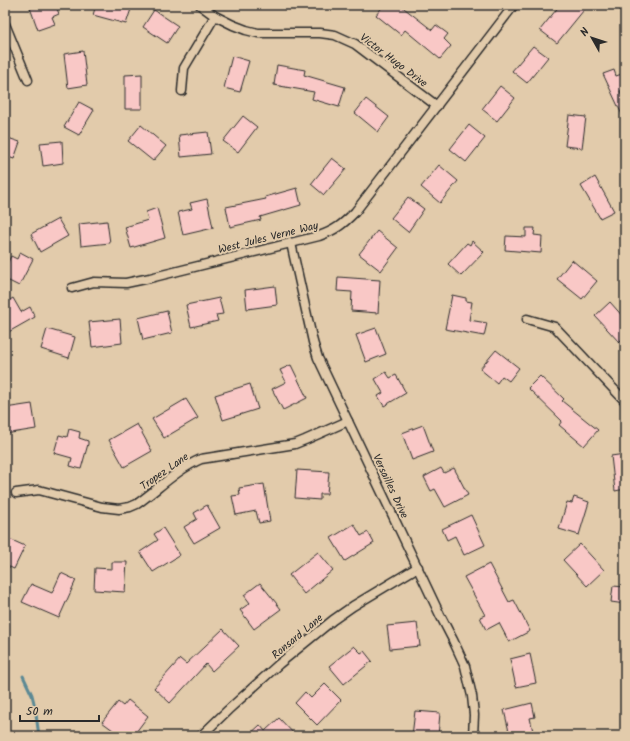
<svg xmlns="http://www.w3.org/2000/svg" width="630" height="741" font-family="Kalam,sans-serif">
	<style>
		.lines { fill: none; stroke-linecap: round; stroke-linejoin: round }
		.stream { stroke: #5b8994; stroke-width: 3 }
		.building { fill: #f9c8c6; stroke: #2b2b2b }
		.minor-casing { stroke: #2b2b2b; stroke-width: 11 }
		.minor { stroke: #e2cbab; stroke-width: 8 }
		.labels { text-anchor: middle; stroke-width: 4; stroke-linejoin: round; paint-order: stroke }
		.street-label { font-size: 11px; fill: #2b2b2b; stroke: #e2cbab }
	</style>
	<rect width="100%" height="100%" fill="#e2cbab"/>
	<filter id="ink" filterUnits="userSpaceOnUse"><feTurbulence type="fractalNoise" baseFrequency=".025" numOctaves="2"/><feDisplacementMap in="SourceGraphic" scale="8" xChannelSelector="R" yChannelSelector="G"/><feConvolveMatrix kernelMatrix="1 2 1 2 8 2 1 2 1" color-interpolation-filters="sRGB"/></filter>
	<g filter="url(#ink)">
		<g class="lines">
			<!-- stream -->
			<polyline class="stream" points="23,676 32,695 35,707 39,736"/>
		</g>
		<!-- building -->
		<g class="building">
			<polygon points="29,5 49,5 50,8 56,6 59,14 52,17 55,24 38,30"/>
			<polygon points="96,5 118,5 131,9 126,24 93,15"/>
			<polygon points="384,5 400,5 432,30 436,25 448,34 444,39 451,46 440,59 405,30 401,35 376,15"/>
			<polygon points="560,5 588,5 557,43 540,30"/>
			<polygon points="154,10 178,26 167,43 143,27"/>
			<polygon points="533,46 548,57 527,83 512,71"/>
			<polygon points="83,51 87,85 68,88 64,54"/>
			<polygon points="232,56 249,61 240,92 224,88"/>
			<polygon points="277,65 305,70 304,75 345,87 339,107 312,99 314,92 274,85"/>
			<polygon points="614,70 616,76 625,73 625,89 620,91 625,103 625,121 603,74"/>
			<polygon points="142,74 142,109 125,109 125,75"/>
			<polygon points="500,86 515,98 497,121 482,109"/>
			<polygon points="366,99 389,117 378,132 355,113"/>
			<polygon points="79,102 94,110 79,135 64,127"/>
			<polygon points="569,115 586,117 582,148 565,146"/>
			<polygon points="243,116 257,127 238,152 223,141"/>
			<polygon points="141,125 166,146 153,161 128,141"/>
			<polygon points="469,125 485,138 466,162 450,149"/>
			<polygon points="208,132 211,154 181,157 179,135"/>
			<polygon points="5,137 20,142 14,159 5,156"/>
			<polygon points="62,141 63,163 43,166 40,143"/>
			<polygon points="332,158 346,169 324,195 311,184"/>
			<polygon points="439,165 458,181 440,203 421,187"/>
			<polygon points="595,177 614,211 600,218 581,186"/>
			<polygon points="297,188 301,205 260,217 261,220 230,227 226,207 266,199 265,197"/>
			<polygon points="408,197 424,209 408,232 391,218"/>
			<polygon points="207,199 213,228 183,235 178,212 192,209 190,203"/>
			<polygon points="157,208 165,238 131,248 125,227 148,220 146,212"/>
			<polygon points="58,219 68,236 40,252 31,234"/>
			<polygon points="107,221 110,243 81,246 79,224"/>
			<polygon points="526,228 535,228 534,235 542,236 541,253 505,250 506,236 526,237"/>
			<polygon points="377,231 398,248 381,271 359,254"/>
			<polygon points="472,241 484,252 461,276 448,264 467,243 470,245"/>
			<polygon points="20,252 33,259 19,286 5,279 5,268 11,256 17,259"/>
			<polygon points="572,260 597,281 582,299 557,279"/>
			<polygon points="338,277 380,280 378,313 351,311 352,292 337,291"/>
			<polygon points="275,286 277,305 247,309 245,290"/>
			<polygon points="452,295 466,298 466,301 472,302 469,320 487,323 484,336 445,329"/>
			<polygon points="13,298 21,312 30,307 35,317 5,334 5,303"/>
			<polygon points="219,298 223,314 216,315 218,321 191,327 186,305"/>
			<polygon points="610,302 625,319 625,336 619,342 595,316"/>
			<polygon points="167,311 172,333 143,340 138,318"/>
			<polygon points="120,319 122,343 92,347 89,322"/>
			<polygon points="376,328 386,354 366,362 356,335"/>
			<polygon points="47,329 75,337 69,358 41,349"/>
			<polygon points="496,350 519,368 509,381 502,376 497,383 480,369"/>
			<polygon points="291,365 307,398 283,410 272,389 286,382 280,370"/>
			<polygon points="386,372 390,378 396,375 406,393 384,406 378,396 383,393 375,379"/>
			<polygon points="540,376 564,399 562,401 598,430 584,446 559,425 562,421 528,388"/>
			<polygon points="250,384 258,409 223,420 215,395"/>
			<polygon points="186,399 198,418 164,438 152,419"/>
			<polygon points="32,404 36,429 5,434 5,408"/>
			<polygon points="137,424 152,451 124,467 109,440"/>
			<polygon points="423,425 433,452 412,460 402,433"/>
			<polygon points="69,429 80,432 79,438 88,441 88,444 81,469 70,466 72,458 54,453 59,435 67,437"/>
			<polygon points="625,454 625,489 615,491 611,456"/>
			<polygon points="441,468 444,473 454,468 468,495 445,507 435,489 431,491 424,477"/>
			<polygon points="297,470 329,472 327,494 320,494 320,500 295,498"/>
			<polygon points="264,484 270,521 259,523 256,511 236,515 232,496 240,495 239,488"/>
			<polygon points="574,497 589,502 579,535 559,529 567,502 572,503"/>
			<polygon points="207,505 220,528 194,543 184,527 197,519 194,513"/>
			<polygon points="471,515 485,545 464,555 455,536 447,540 442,529"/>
			<polygon points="354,524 361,536 368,532 374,543 345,561 331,538"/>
			<polygon points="163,528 180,555 153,572 140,552 158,540 154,534"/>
			<polygon points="5,537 25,546 14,569 5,565"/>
			<polygon points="580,544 604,570 587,586 563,560"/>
			<polygon points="318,552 333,570 304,594 289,575"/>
			<polygon points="112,562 127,562 125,592 94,590 95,568 112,569"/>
			<polygon points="489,564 509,602 514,600 530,631 509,642 499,623 486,630 480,617 485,615 464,577"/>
			<polygon points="61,573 76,580 59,618 22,602 31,584 52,593"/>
			<polygon points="260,583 281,609 254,629 240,610 250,603 244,595"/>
			<polygon points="613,586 625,587 625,604 611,602"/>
			<polygon points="417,623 420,646 390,649 387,626"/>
			<polygon points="223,629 239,646 212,671 206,664 170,703 154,688 180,659 186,664"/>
			<polygon points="354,646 361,653 364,651 372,661 344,684 329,666"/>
			<polygon points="530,654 536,683 516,687 510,659"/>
			<polygon points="325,684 341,700 317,725 295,703 305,692 311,698"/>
			<polygon points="128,700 148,716 133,736 121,736 102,722 118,702 123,706"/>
			<polygon points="532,703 535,717 530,718 534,736 510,736 504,710"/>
			<polygon points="415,711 440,713 438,736 412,736"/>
			<polygon points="279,718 296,736 248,736 260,725 265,731"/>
		</g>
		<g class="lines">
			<!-- minor casing -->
			<g class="minor-casing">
				<g id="minor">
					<polyline points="200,5 215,16 233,25 246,30 258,33 320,33 335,35 355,44 437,106"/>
					<polyline points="5,24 28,80"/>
					<polyline points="182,91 184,68 215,16"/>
					<polyline points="291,243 313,342 318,358 440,615 453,640 465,666 472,696 474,715 473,736"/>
					<path d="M72,288l22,-6 32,1 24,-5 169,-42c17,-6 24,-12 36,-24l159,-207"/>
					<polyline points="527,319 555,327 625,401"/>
					<path d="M16,493l23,-3 63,17 17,2 11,-2 7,-3c21,-15 41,-35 64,-45l94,-15 10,-4 43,-19"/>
					<polyline points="201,736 228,710 279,664 333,620 353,606 418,567"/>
				</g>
			</g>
			<!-- minor -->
			<use href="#minor" class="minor"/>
		</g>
	</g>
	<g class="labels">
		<!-- street labels -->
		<g class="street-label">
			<text transform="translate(394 60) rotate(37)" y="4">Victor Hugo Drive</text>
			<text transform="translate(268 237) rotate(-14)" y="4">West Jules Verne Way</text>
			<text transform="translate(164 471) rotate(-35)" y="4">Tropez Lane</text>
			<text transform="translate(391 486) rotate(65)" y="4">Versailles Drive</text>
			<text transform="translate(297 636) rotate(-40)" y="4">Ronsard Lane</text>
		</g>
	</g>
	<!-- margin -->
	<rect width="630" height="741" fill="none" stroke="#e2cbab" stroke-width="20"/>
	<rect x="10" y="10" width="610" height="721" fill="none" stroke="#2b2b2b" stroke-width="1.5" filter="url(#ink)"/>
	<!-- north arrow -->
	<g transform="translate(592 38) rotate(309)" stroke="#e2cbab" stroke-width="3" paint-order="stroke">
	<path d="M0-3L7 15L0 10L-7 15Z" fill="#2b2b2b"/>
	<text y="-6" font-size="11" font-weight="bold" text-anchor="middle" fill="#2b2b2b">N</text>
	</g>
	<!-- scale -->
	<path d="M20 715v6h79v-6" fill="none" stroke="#2b2b2b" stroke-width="2"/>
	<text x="26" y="715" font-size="12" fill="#2b2b2b" stroke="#e2cbab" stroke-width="3" paint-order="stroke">50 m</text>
</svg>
